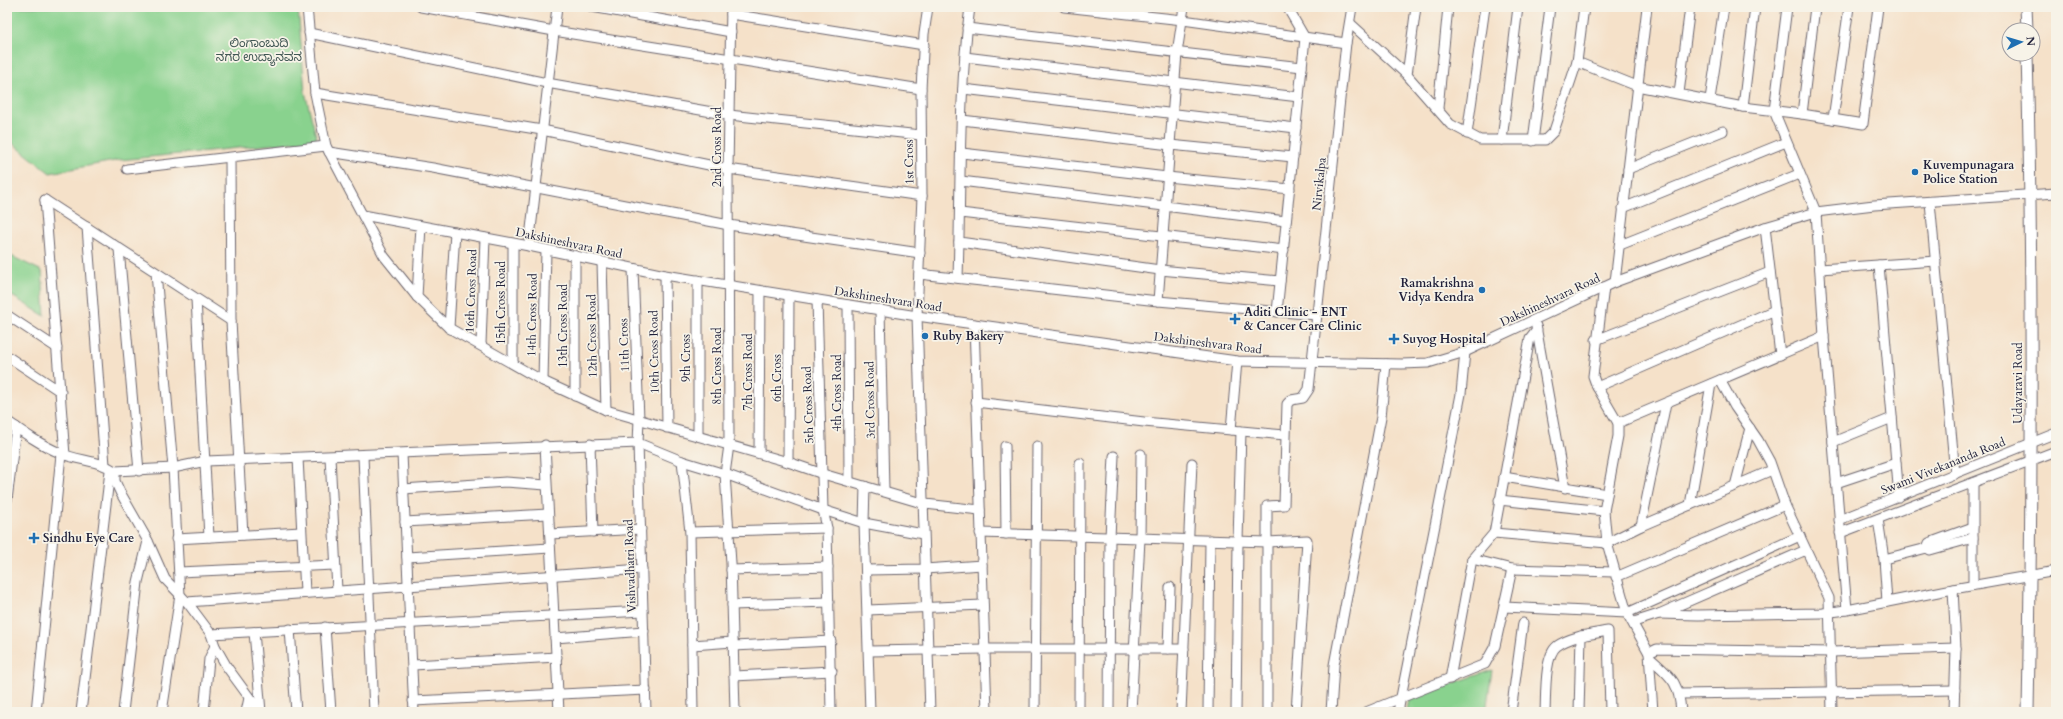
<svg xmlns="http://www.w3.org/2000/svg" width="2063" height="719" font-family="Cardo,'Noto Sans Kannada',serif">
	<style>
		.green { fill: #89d28e; stroke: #567a64 }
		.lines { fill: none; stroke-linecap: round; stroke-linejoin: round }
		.minor-casing { stroke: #6c656d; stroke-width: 11 }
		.tertiary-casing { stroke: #6c656d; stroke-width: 13 }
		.minor { stroke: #fff; stroke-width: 9 }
		.tertiary { stroke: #fff; stroke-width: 11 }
		.poi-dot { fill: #1f6fb2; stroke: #f7f3e8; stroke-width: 1.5 }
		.labels { text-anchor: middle; stroke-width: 3.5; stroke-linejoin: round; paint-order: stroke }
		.park-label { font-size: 12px; fill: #415754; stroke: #f7f3e8 }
		.street-label { font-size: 12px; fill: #22223b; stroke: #f7f3e8 }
		.poi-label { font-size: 12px; font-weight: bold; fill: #22223b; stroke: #f7f3e8; text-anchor: start }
	</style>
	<rect width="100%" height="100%" fill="#f7f3e8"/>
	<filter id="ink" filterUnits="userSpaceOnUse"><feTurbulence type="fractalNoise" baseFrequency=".025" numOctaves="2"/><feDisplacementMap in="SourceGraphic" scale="8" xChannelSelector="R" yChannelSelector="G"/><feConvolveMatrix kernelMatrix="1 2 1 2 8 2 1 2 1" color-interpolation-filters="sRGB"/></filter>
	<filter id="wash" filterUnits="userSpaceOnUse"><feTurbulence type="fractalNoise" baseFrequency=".012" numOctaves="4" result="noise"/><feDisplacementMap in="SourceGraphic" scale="16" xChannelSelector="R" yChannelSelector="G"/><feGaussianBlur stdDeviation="0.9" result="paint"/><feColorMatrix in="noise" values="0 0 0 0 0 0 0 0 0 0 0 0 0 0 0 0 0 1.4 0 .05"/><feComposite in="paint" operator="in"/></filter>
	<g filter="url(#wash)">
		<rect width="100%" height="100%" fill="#f5e1c9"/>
		<!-- green -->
		<g class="green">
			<polygon points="7,7 298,7 305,92 317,140 120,160 50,173 7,139"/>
			<polygon points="7,254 42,271 45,316 7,293"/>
			<polygon points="1492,670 1486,712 1407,712 1409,698"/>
		</g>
	</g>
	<g filter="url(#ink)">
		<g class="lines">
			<!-- minor casing -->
			<g class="minor-casing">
				<g id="minor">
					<polyline points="307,7 315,93 326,146 384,256 417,297 449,328 543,381 606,410 788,462 823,474 925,504 980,510"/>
					<polyline points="421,7 554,31 921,89"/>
					<polyline points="592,7 731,32"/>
					<polyline points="731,7 728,169 729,445 725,474 731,563 735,712"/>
					<polyline points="928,7 924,34 921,89 922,196 917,316 930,712"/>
					<polyline points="1064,7 1183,20 1346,43"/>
					<polyline points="1787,7 1774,111 1816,212 1824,336 1847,610"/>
					<polyline points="731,14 924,45"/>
					<polyline points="1350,23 1407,75 1450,124 1480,140 1545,140 1554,131 1577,62 1584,7"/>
					<polyline points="967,28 1302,67"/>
					<polyline points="309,33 547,83 729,115 921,135"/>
					<polyline points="965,57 1299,97"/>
					<polyline points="1577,62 1637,86 1743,107 1802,114 1863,124 1878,7"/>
					<polyline points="1407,75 1416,7"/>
					<polyline points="963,89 1296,128"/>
					<polyline points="315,93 542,130 728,169 922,196"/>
					<polyline points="1679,93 1690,7"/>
					<polyline points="1710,99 1724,7"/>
					<polyline points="1743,107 1755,7"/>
					<polyline points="1438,108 1448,7"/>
					<polyline points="1802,114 1815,7"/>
					<polyline points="1833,119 1849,7"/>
					<polyline points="962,120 1170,145 1293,157"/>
					<polyline points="1467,134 1485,7"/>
					<polyline points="1502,140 1518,7"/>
					<polyline points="1533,141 1550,7"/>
					<polyline points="329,152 433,168 729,225 920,253"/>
					<polyline points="962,153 1167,177 1290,189"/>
					<polyline points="230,158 231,321 243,535"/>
					<polyline points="127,169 326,146"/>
					<polyline points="1628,169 1723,131"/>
					<polyline points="961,181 1286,221"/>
					<polyline points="45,200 65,455"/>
					<polyline points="45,200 231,321"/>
					<polyline points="1930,202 1955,474"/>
					<polyline points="1623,208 1786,142"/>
					<polyline points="960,213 1284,250"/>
					<polyline points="363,215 529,246 665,275 917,316 1237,361 1402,364 1428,363 1465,352 1615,282 1765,227 1816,212 1874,205 2056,193"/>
					<polyline points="87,227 105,465"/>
					<polyline points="1765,227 1780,355"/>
					<polyline points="959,242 1160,270 1280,281"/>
					<polyline points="513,244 513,363"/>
					<polyline points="1620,245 1799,174"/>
					<polyline points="529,246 557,7"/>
					<polyline points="119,249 139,471"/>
					<polyline points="575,256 575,396"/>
					<polyline points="602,262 606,410"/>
					<polyline points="1879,265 1899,497"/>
					<polyline points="633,269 639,419 638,443 646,712"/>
					<polyline points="1820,269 1936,261"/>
					<polyline points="156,273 173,468 180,595 162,712"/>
					<polyline points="919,274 1158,301 1316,315"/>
					<polyline points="665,275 667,428"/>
					<path d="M958,278c3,-90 0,-182 12,-271"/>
					<polyline points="698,280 698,436"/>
					<polyline points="1615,282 1647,7"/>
					<polyline points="1604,287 1593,376 1597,387 1618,423 1618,436 1604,511 1607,543 1627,613 1649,653 1653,712"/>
					<polyline points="417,297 421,226"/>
					<polyline points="196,299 209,537"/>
					<polyline points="817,300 823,510 827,528 831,712"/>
					<polyline points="1158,301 1177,53 1184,7"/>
					<polyline points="848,305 849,481"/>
					<polyline points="880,309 884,491"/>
					<polyline points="1277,312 1305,38 1287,7"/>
					<polyline points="7,315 57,348"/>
					<polyline points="974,324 987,712"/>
					<polyline points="1536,326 1565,488"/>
					<polyline points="449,328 455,232"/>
					<polyline points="1596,340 1770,272"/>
					<polyline points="481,344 485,238"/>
					<polyline points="7,356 61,392"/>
					<polyline points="1720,380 1735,407 1758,440 1770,462 1785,505 1829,598 1832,712"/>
					<polyline points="543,381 546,250"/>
					<polyline points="1597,387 1775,310"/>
					<polyline points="976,402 1144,422 1285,435"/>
					<path d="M7,421c17,12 34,24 53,32 18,8 39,7 55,18v10l5,11 28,49 17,38 22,23 24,32 4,12 12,21 33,45"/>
					<polyline points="1618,423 1824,336"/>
					<polyline points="1231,430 1237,361"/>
					<polyline points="1833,442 1892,418"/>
					<polyline points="590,444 593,532"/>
					<polyline points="545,445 559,712"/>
					<polyline points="1005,446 1006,534"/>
					<polyline points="759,453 760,291"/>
					<polyline points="402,454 414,712"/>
					<polyline points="363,456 374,712"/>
					<polyline points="330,457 337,590"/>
					<polyline points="298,458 305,592"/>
					<polyline points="682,461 690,532 693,712"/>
					<polyline points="788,462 789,295"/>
					<polyline points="115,471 173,468 206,461 638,443 682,461 725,474 823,510 864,523 923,534"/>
					<polyline points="1504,477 1607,494"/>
					<polyline points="1836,483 1896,463"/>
					<polyline points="1973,483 1973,585"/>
					<polyline points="865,486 864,523 870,712"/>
					<polyline points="1735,486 1750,428"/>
					<polyline points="403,489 506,482 546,485"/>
					<polyline points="7,500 16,427"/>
					<polyline points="1499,500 1604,511"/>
					<polyline points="1690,505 1711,384"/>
					<polyline points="1878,519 1884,559 1887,602"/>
					<polyline points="1839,520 2056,433"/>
					<polyline points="405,522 548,514"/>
					<polyline points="1641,526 1666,403"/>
					<polyline points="690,532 827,528"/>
					<polyline points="980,533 1267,542 1307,540 1296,712"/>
					<polyline points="1494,533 1607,543 1641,526 1772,470"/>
					<polyline points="1840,533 2056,451"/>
					<polyline points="550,534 641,529"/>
					<polyline points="176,539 301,532"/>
					<polyline points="1927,548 1929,543 1973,527"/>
					<polyline points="407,557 550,548"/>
					<polyline points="1472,559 1512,569 1614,572"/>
					<polyline points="1884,559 1927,548 1930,550 1973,538"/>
					<polyline points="731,570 828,567"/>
					<polyline points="866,570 925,569 982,565"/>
					<polyline points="179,572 335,565"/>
					<polyline points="1616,577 1785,505"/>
					<polyline points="1953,589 1956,648 1954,712"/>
					<polyline points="187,602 642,569"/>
					<polyline points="732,605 829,602"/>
					<polyline points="1504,607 1627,613 1800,536"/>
					<polyline points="868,610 983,605"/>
					<polyline points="1659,614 1698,615 1823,613 1847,610 1953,589 2056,571"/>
					<polyline points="1634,622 1659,614 1806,550"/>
					<polyline points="325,627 331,712"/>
					<polyline points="290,629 296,712"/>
					<polyline points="254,632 261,712"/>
					<polyline points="211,634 643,611"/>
					<polyline points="555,638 644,631"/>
					<polyline points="692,645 733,642"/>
					<polyline points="734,646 831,641"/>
					<polyline points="1168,649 1170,587"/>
					<polyline points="869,651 985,649 1184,649"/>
					<polyline points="1649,653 1657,649 1832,652 1956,648"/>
					<path d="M1650,658c21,19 29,23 31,54"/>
					<polyline points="413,665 557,657"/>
					<polyline points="734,676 832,671"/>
					<polyline points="1450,679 1472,559 1494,533 1530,338 1537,329"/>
					<polyline points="1680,694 1955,690"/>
					<polyline points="413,701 646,690"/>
					<polyline points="36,712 61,454"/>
					<polyline points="81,712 110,471"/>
					<polyline points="123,712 138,582 148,541"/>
					<polyline points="204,712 209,659 215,646"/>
					<polyline points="246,712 249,698"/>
					<polyline points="1035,712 1037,446"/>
					<polyline points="1079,712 1080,463"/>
					<polyline points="1109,712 1110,537 1114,456"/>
					<polyline points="1131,712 1140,539 1141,454"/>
					<polyline points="1181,712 1192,463"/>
					<polyline points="1208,712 1210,540"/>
					<polyline points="1236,712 1238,541 1241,431"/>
					<polyline points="1267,712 1267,506 1284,505 1287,404 1291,400 1303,398 1309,389 1346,43 1352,7"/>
					<polyline points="1331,712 1334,665 1381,417 1386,364"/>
					<polyline points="1366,712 1485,664 1495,646 1512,569"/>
					<polyline points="1398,712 1461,394 1465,352"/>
					<polyline points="1511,712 1523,623"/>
					<path d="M1545,712c1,-16 -1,-56 12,-66 14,-10 35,-12 51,-15l2,81"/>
					<polyline points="1579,712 1581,636"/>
				</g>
			</g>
			<!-- tertiary casing -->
			<g class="tertiary-casing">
				<g id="tertiary">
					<polyline points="2026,7 2027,30"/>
					<path d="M2027,54c6,219 5,439 1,658"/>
				</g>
			</g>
			<!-- minor -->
			<use href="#minor" class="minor"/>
			<!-- tertiary -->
			<use href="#tertiary" class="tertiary"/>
		</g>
	</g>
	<!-- markers -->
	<g class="poi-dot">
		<circle cx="1915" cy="172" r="4"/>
		<circle cx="1482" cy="290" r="4"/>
		<path d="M1233 313h4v4h4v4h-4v4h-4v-4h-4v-4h4z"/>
		<circle cx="925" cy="336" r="4"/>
		<path d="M1392 333h4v4h4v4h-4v4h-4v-4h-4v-4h4z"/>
		<path d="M32 532h4v4h4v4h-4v4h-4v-4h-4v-4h4z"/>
	</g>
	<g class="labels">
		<!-- park labels -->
		<g class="park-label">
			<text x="259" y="47">ಲಿಂಗಾಂಬುದಿ<tspan x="259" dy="14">ನಗರ ಉದ್ಯಾನವನ</tspan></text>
		</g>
		<!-- street labels -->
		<g class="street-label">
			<text transform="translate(717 147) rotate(-90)" y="4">2nd Cross Road</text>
			<text transform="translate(909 162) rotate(-91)" y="4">1st Cross</text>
			<text transform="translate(1319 184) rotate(-84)" y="4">Nirvikalpa</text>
			<text transform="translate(569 243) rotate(12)" y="4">Dakshineshvara Road</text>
			<text transform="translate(471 291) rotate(-88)" y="4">16th Cross Road</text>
			<text transform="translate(888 299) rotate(9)" y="4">Dakshineshvara Road</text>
			<text transform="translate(1550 300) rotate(-25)" y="4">Dakshineshvara Road</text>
			<text transform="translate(501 303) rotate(-90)" y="4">15th Cross Road</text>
			<text transform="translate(532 315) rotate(-89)" y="4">14th Cross Road</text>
			<text transform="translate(563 326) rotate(-90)" y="4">13th Cross Road</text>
			<text transform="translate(592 336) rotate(-91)" y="4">12th Cross Road</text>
			<text transform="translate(1208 343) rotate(7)" y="4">Dakshineshvara Road</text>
			<text transform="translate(624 345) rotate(-92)" y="4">11th Cross</text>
			<text transform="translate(654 352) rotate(-91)" y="4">10th Cross Road</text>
			<text transform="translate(686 358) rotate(-90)" y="4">9th Cross</text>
			<text transform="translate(717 366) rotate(-90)" y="4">8th Cross Road</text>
			<text transform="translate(748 372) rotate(-90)" y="4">7th Cross Road</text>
			<text transform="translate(777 378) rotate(-90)" y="4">6th Cross</text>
			<text transform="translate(2018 383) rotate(-90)" y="4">Udayaravi Road</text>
			<text transform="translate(837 393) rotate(-90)" y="4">4th Cross Road</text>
			<text transform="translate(870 400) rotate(-91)" y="4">3rd Cross Road</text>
			<text transform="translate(808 405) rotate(-92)" y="4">5th Cross Road</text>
			<text transform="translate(1943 466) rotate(-22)" y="4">Swami Vivekananda Road</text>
			<text transform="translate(630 566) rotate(-92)" y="4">Vishvadhatri Road</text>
		</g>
		<!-- poi labels -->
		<g class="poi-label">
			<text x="1923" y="169">Kuvempunagara<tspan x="1923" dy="14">Police Station</tspan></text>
			<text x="1474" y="287" text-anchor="end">Ramakrishna<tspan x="1474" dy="14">Vidya Kendra</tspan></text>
			<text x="1244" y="316">Aditi Clinic - ENT<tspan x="1244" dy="14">&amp; Cancer Care Clinic</tspan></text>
			<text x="933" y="340">Ruby Bakery</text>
			<text x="1403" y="343">Suyog Hospital</text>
			<text x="43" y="542">Sindhu Eye Care</text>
		</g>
	</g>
	<!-- margin -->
	<rect width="2063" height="719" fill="none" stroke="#f7f3e8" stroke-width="24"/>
	<!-- north arrow -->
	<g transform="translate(2021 42) rotate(85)"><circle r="19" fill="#f7f3e8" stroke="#a29fa3"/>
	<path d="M0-3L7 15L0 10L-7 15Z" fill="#1f6fb2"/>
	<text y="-6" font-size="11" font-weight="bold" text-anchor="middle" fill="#22223b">N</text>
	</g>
</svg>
